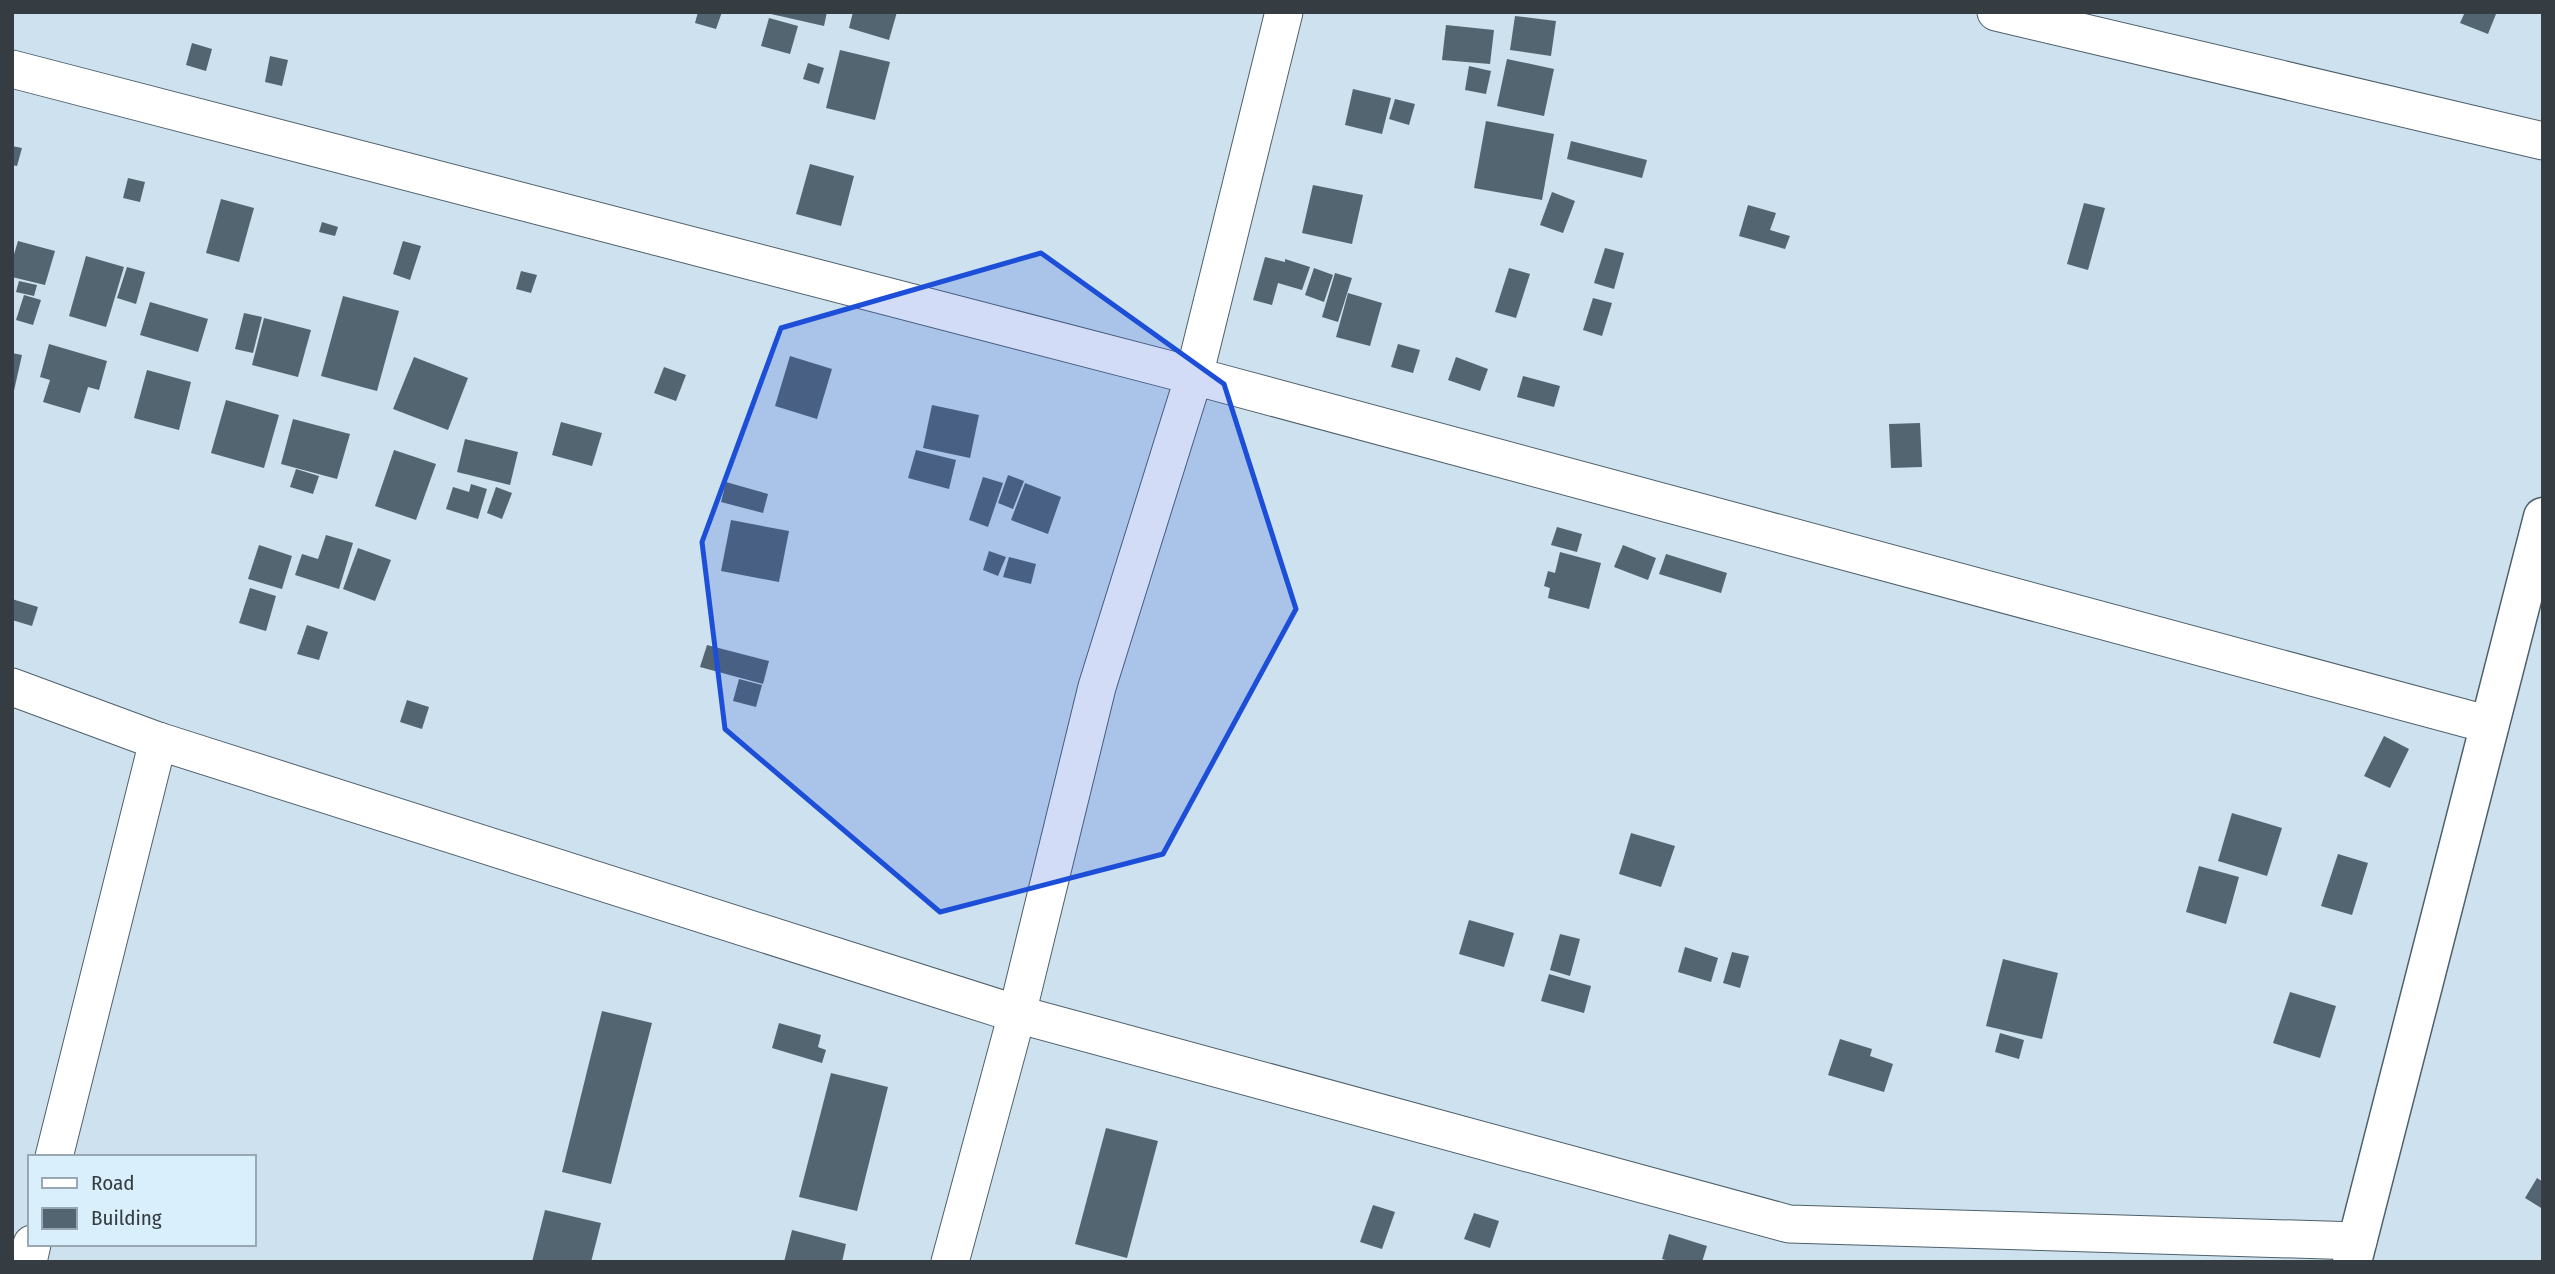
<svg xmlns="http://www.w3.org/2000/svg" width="2555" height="1274" font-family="'Fira Sans Condensed',sans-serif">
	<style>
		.building { fill: #536570 }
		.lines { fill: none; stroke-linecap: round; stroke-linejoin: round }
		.street-casing { stroke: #4e606b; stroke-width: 39 }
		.highway-casing { stroke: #4e606b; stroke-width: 41 }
		.street { stroke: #fff; stroke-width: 37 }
		.highway { stroke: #fff; stroke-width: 38 }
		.marked { fill: #1d4ed8; fill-opacity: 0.2; stroke: #1d4ed8; stroke-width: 5; stroke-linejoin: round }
	</style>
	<rect width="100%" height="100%" fill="#cde2ee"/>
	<!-- building -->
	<g class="building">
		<polygon points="698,12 722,12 716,29 695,23"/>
		<polygon points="771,12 827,12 824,26 771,14"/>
		<polygon points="853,12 897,12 889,40 849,28"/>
		<polygon points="2465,12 2496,14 2488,34 2460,23"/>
		<polygon points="1515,16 1556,21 1551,56 1510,50"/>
		<polygon points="769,18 798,26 790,54 761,46"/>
		<polygon points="1446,25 1494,30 1490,64 1442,60"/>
		<polygon points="192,43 212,49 206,71 186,65"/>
		<polygon points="840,50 890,62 875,120 826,108"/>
		<polygon points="270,56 288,60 282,86 265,82"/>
		<polygon points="1507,59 1554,69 1544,116 1497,106"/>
		<polygon points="808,63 824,68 819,84 803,79"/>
		<polygon points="1469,66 1491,71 1486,94 1465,90"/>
		<polygon points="1353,89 1391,98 1382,134 1345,125"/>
		<polygon points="1395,99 1415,104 1409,125 1389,119"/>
		<polygon points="1486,121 1554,134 1542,200 1474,188"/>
		<polygon points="1571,141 1647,160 1642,178 1567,159"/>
		<polygon points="12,146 22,148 17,166 12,165"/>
		<polygon points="810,164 854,176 841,226 796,214"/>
		<polygon points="128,178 145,182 140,202 123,198"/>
		<polygon points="1313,185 1363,195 1352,244 1302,233"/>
		<polygon points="1552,192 1575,201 1563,233 1540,225"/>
		<polygon points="221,199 254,208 239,262 206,253"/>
		<polygon points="2084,203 2105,208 2088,270 2067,264"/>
		<polygon points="1748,205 1776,213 1770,230 1790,236 1785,249 1739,236"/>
		<polygon points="322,222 338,227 335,236 319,232"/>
		<polygon points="18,241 55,251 45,285 12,277 12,261"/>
		<polygon points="403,241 421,246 410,280 393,274"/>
		<polygon points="1605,248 1624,253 1614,289 1594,283"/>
		<polygon points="86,256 124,267 106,327 69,316"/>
		<polygon points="1265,257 1285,262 1285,259 1310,267 1302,290 1278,283 1272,305 1253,300"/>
		<polygon points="127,267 145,272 136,304 117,298"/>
		<polygon points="1314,268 1333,275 1324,302 1305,295"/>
		<polygon points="1509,268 1530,274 1516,318 1495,312"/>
		<polygon points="521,271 537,275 531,293 516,289"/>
		<polygon points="1335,273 1352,278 1338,322 1322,317"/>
		<polygon points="19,281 37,285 34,296 16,292"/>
		<polygon points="1348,293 1382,303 1370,346 1336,337"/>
		<polygon points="24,295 41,300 33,325 16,320"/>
		<polygon points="343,296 399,311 377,391 321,376"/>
		<polygon points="1593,298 1612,303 1602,336 1583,330"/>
		<polygon points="150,302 208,319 198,352 140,335"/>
		<polygon points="244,313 262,317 253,353 235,349"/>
		<polygon points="264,318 311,330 298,377 252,365"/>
		<polygon points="49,344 107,361 99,390 88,387 80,413 43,402 50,380 40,377"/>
		<polygon points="1398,344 1420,350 1413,373 1391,367"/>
		<polygon points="12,353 22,355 13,395 12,394"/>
		<polygon points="790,356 832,369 817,419 775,406"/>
		<polygon points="414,357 468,378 448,430 393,409"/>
		<polygon points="1456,357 1488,369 1480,391 1448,380"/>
		<polygon points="664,367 686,375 676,401 654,393"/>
		<polygon points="147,370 191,382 179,430 134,418"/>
		<polygon points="1523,376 1560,386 1554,407 1517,397"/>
		<polygon points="226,400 279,415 264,468 211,453"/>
		<polygon points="932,405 979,415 970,458 923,448"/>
		<polygon points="293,419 350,434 337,479 281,464"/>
		<polygon points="561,422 602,433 592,466 552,455"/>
		<polygon points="1920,423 1922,467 1891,468 1889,424"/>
		<polygon points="465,439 518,452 510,485 457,472"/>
		<polygon points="394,450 436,464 416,520 375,506"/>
		<polygon points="916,450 956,460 949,489 908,478"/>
		<polygon points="296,469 319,476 313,494 290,487"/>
		<polygon points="1008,475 1024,481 1013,509 998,503"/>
		<polygon points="983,477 1003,483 988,527 969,520"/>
		<polygon points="726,482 768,494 763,513 721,502"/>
		<polygon points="1025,483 1061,497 1048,534 1011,520"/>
		<polygon points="471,484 487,489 478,519 446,509 453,487 469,492"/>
		<polygon points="496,487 512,493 502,519 487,513"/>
		<polygon points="731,520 789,531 779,582 721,571"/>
		<polygon points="1557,527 1582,534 1577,552 1551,545"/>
		<polygon points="326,535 353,543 339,589 295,575 302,554 318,559"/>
		<polygon points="259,545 292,556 282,589 248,579"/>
		<polygon points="1623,545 1656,558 1648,580 1614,567"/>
		<polygon points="358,548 391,560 375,601 343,589"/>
		<polygon points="989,551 1006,557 998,576 983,570"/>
		<polygon points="1560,552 1601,563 1589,609 1548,598 1550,588 1544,586 1548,571 1555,573"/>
		<polygon points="1666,554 1727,573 1721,593 1659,574"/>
		<polygon points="1009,557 1036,564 1031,584 1003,577"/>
		<polygon points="250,588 276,596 266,631 239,623"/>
		<polygon points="12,599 38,607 32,626 12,620"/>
		<polygon points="307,625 328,632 319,660 297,654"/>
		<polygon points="707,645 769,661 763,684 700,667"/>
		<polygon points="739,679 762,685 756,707 733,701"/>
		<polygon points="407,700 429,707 422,729 400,722"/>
		<polygon points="2384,736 2409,749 2390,788 2364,776"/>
		<polygon points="2232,813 2282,828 2267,876 2218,861"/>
		<polygon points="1631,833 1675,846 1661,887 1619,874"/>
		<polygon points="2338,854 2368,863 2352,915 2321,906"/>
		<polygon points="2199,866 2239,877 2226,924 2186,912"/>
		<polygon points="1469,920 1514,933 1504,967 1459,954"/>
		<polygon points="1560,934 1580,939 1570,976 1550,970"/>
		<polygon points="1685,947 1718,958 1711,982 1678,972"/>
		<polygon points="1732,952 1749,956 1740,988 1723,983"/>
		<polygon points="2003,959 2058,973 2042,1039 1986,1026"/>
		<polygon points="1549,974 1591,986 1584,1013 1541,1001"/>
		<polygon points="2290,992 2336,1006 2320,1058 2273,1043"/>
		<polygon points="602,1011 652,1023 611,1184 562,1172"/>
		<polygon points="779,1023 821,1035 818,1047 826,1050 822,1063 772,1048"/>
		<polygon points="2000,1033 2024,1040 2019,1059 1995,1052"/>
		<polygon points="1840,1039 1872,1049 1870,1056 1893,1064 1884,1092 1828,1075"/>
		<polygon points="831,1073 888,1087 857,1211 799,1197"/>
		<polygon points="1106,1128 1158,1141 1127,1258 1075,1244"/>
		<polygon points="2537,1178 2543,1182 2543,1209 2525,1198"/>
		<polygon points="1373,1205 1395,1212 1382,1249 1360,1242"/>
		<polygon points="545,1210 601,1223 591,1262 532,1262"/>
		<polygon points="1474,1213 1499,1221 1490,1248 1464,1239"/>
		<polygon points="792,1230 846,1244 842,1262 784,1262"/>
		<polygon points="1669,1234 1707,1246 1702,1262 1674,1262 1662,1259"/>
	</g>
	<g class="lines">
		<!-- street casing -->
		<g class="street-casing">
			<g id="street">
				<polyline points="1996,12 2543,141"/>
				<polyline points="12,69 1194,376 2490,725"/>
				<polyline points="12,687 158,741 1017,1014 1789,1224 2358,1241"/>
				<polyline points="54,1157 158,741"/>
				<polyline points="28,1262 32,1244"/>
				<polyline points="950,1262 1017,1014 1097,687 1194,376 1284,12"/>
			</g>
		</g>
		<!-- highway casing -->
		<g class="highway-casing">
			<polyline id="highway" points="2352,1262 2543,517"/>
		</g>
		<!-- street -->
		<use href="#street" class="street"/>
		<!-- highway -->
		<use href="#highway" class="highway"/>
	</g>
	<!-- marked area -->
	<path class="marked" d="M1041,253l183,131 72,225 -133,245 -223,58 -215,-183 -23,-187 79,-214z"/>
	<!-- border -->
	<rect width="2555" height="1274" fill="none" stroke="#353d42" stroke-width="28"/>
	<!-- legend -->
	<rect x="28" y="1155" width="228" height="91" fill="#daeffc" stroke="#98a8b2" stroke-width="2"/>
	<rect x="42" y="1178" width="35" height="10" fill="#ffffff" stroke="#98a8b2" stroke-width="2"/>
	<text x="91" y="1190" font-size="21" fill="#353d42">Road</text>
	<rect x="42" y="1208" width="35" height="21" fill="#536570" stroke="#98a8b2" stroke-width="2"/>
	<text x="91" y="1225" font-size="21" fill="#353d42">Building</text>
</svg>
